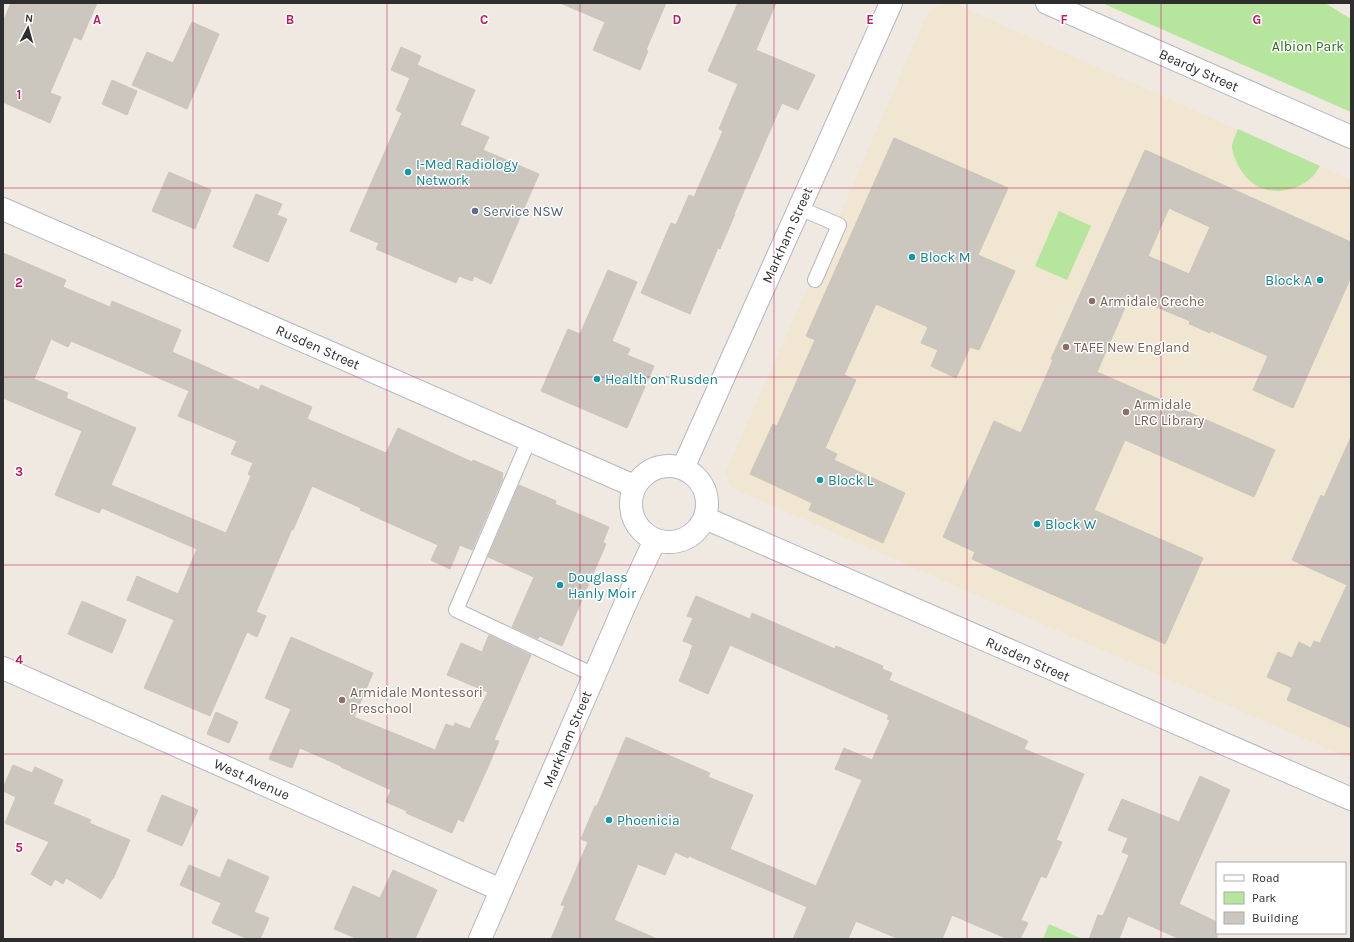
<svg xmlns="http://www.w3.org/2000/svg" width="1354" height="942" font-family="Karla,sans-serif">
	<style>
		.education { fill: #f0e6d1 }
		.green { fill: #b6e59e }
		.building { fill: #cbc7bf; stroke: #cbc5ba; fill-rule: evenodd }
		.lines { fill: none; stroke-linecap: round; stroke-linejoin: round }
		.service-casing { stroke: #b4b7c1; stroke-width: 16 }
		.minor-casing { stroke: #b4b7c1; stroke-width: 24 }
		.tertiary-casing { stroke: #b4b7c1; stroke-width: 24 }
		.service { stroke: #fff; stroke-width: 14 }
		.minor { stroke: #fff; stroke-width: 22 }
		.tertiary { stroke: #fff; stroke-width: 22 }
		.grid { fill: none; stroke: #c2185b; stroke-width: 1; stroke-opacity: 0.55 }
		.culture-dot { fill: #0f9aa8; stroke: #fff; stroke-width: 1.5 }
		.service-dot { fill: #5c6f8a; stroke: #fff; stroke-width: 1.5 }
		.education-dot { fill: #8d6e63; stroke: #fff; stroke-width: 1.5 }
		.labels { text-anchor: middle; stroke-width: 3; stroke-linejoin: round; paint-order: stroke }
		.park-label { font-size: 14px; fill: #2c6e1b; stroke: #fff }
		.street-label { font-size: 14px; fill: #2e2e2e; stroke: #fff }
		.culture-label { font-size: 14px; fill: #0d838f; stroke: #fff; text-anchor: start }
		.service-label { font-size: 14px; fill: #4e5e75; stroke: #fff; text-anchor: start }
		.education-label { font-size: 14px; fill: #785e54; stroke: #fff; text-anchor: start }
		.grid-label { font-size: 13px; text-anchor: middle; font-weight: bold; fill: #c2185b; stroke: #fff; stroke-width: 3; stroke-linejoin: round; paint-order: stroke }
	</style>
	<rect width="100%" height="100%" fill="#efe9e1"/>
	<!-- education -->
	<polygon class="education" points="948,3 953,3 1351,180 1351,759 732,488 725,473 836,224 885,110 929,10"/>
	<!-- green -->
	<g class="green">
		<polygon points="1102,3 1325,3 1351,19 1351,112"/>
		<path d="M1238,129l82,37c-3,4 -5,9 -9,12 -21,18 -52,18 -68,-5 -5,-7 -10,-17 -11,-26 0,-5 4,-13 6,-18z"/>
		<polygon points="1059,211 1091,226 1067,280 1035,266"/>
		<polygon points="1049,924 1082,939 1043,939"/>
	</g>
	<!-- building -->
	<g class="building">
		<polygon points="11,3 97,3 81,40 74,37 50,93 61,97 50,123 3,102 3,22"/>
		<polygon points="560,3 666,3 646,50 648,51 640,70 593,50 605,22"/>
		<polygon points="738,3 776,3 756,50 815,75 798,110 782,103 734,214 735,214 720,249 718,248 690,314 641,293 671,223 676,225 689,195 694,197 723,131 719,129 738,84 708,71"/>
		<polygon points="192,22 219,34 187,109 132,85 147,52 173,63"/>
		<polygon points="401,47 421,56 417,65 475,90 460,125 489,137 483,150 539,174 491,284 474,276 472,281 459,276 456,283 376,249 379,243 350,231 402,113 396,110 410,78 391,70"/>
		<polygon points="112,80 137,91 127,115 102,104"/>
		<polygon points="894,138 1008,188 978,255 1015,271 979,350 970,347 956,378 931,366 938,350 921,343 928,327 876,304 844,375 856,380 825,448 837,454 834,460 905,493 883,543 809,510 812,503 750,474 773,424 777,426 815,340 806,336"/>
		<path d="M1145,150l206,92v35l-58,131 -40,-18 15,-34 -57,-25 -1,2 -18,-8 -3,-1 1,-3 -60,-25 -33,76 178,78 -21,47 -129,-57 -31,70 109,48 -38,86 -193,-85 3,-7 -32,-15 51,-116 27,12 32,-73 -2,-1zM1169,208l41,19 -21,47 -41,-18z"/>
		<polygon points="169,172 211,190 195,229 152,211"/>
		<polygon points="256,194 282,204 277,215 287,219 268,262 233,247"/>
		<path d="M3,253l63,27 -3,7 47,20 2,-6 69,29 -9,22 87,38 2,-5 51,22 -5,12 79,34 12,-25 74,34 1,-2 30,13 -1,4 1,1 -31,72 -12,-5 -10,24 -19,-9 7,-15 -78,-35 1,-2 -49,-22 -19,44 -1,-1 -36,83 10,4 -9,21 -10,-5 -37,84 -66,-28 30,-68 -47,-20 10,-24 41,18 19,-45 -95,-41 -3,5 -44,-18 27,-64 -79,-33zM51,339l17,8 3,-6 118,50 -11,25 59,25 -6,13 22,9 -5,11 3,2 -25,57 -115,-48 25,-57 -70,-30 2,-5 -34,-14z"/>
		<polygon points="608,270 637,282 612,341 630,349 627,355 654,366 627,428 541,391 568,329 580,334"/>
		<polygon points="1351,437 1351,728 1287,700 1292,688 1267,677 1278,652 1292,658 1299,642 1311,648 1314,641 1320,643 1347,585 1292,560 1321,495 1324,497"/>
		<polygon points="519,485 556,501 555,504 609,527 603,542 606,544 562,646 539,636 538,639 512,627 534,577 488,557"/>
		<polygon points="696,596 750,619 752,613 835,649 836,646 883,666 882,669 892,673 889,680 1028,741 1024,749 1084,774 1056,840 1062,842 1046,878 1041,876 1021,920 1028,923 1020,939 1008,939 952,915 942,939 899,939 856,921 848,939 793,939 807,907 689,856 688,858 675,852 665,875 638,864 614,920 657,939 551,939 565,906 561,905 588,842 581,839 595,806 597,806 626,737 710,773 708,777 753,795 730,849 816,886 862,780 835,769 844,748 872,760 890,720 887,719 889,715 730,645 708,694 679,681 691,652 690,652 693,645 683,641 693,618 687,616"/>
		<polygon points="82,601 126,620 112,653 68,634"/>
		<polygon points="489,635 531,655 494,740 499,741 488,767 463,822 458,819 452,833 406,813 407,811 386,802 391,790 341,767 341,766 300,748 292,768 269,759 291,709 265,698 291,637 373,673 354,717 435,750 446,724 454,727 455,723 470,729 488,692 447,675 461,643 482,652"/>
		<polygon points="216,712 238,722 229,743 207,734"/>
		<polygon points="13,765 32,773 35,767 63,780 53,804 91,820 89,823 130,840 113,879 112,879 101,899 66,878 63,884 55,879 51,886 31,874 49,842 5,823 16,797 3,791 3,788"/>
		<polygon points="1200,776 1230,790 1179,904 1217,922 1217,939 1180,939 1128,916 1119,939 1089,939 1098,915 1103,916 1129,855 1122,852 1128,838 1108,830 1122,799 1179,822"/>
		<polygon points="162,795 198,810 182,846 147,831"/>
		<polygon points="228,859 269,877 254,912 269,918 260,939 248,939 212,923 221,903 180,885 189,865 220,878"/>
		<polygon points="393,870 437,890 415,939 358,939 334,929 353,886 380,898"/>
	</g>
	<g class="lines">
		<!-- service casing -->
		<g class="service-casing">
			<g id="service">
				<polyline points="799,208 839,225 815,280"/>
				<polyline points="529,440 456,610 594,675"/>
			</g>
		</g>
		<!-- minor casing -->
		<g class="minor-casing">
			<g id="minor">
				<polyline points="1047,3 1351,137"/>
				<polyline points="3,209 634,486"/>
				<polyline points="705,518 1351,799"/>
				<polyline points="3,668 501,890"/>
			</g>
		</g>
		<!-- tertiary casing -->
		<g class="tertiary-casing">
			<g id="tertiary">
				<circle cx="669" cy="504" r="38"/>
				<polyline points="683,468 891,3"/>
				<polyline points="480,939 627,600 655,540"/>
			</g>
		</g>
		<!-- service -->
		<use href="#service" class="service"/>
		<!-- minor -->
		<use href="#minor" class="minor"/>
		<!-- tertiary -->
		<use href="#tertiary" class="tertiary"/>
	</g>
	<!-- grid -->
	<path class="grid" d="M193,3v936M387,3v936M580,3v936M774,3v936M967,3v936M1161,3v936M3,188h1348M3,377h1348M3,565h1348M3,754h1348"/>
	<!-- markers -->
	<g class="culture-dot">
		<circle cx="408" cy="172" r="4"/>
		<circle cx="912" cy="257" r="4"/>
		<circle cx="1320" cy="280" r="4"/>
		<circle cx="597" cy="379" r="4"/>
		<circle cx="820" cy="480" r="4"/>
		<circle cx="1037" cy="524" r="4"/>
		<circle cx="560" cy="585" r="4"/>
		<circle cx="609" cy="820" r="4"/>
	</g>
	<circle class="service-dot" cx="475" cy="211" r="4"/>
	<g class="education-dot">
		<circle cx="1092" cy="301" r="4"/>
		<circle cx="1066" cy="347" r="4"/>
		<circle cx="1126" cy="412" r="4"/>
		<circle cx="342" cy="700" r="4"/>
	</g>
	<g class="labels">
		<!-- park labels -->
		<g class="park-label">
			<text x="1308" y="51">Albion Park</text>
		</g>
		<!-- street labels -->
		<g class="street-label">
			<text transform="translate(1199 70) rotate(24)" y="5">Beardy Street</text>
			<text transform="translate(787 235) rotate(-66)" y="5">Markham Street</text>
			<text transform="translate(318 347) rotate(24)" y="5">Rusden Street</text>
			<text transform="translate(1028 659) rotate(24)" y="5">Rusden Street</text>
			<text transform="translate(567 739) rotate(-67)" y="5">Markham Street</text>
			<text transform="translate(252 779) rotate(24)" y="5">West Avenue</text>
		</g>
		<!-- culture labels -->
		<g class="culture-label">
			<text x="416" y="169">I-Med Radiology<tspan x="416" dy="16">Network</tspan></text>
			<text x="920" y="262">Block M</text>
			<text x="1312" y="285" text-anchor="end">Block A</text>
			<text x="605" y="384">Health on Rusden</text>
			<text x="828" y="485">Block L</text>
			<text x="1045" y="529">Block W</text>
			<text x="568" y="582">Douglass<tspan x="568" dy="16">Hanly Moir</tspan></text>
			<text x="617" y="825">Phoenicia</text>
		</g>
		<!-- service labels -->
		<g class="service-label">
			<text x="483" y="216">Service NSW</text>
		</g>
		<!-- education labels -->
		<g class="education-label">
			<text x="1100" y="306">Armidale Creche</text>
			<text x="1074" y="352">TAFE New England</text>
			<text x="1134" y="409">Armidale<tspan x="1134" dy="16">LRC Library</tspan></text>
			<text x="350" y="697">Armidale Montessori<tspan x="350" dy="16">Preschool</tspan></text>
		</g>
	</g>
	<g class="grid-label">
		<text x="97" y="24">A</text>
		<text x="290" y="24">B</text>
		<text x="484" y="24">C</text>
		<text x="677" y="24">D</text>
		<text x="870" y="24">E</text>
		<text x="1064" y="24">F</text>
		<text x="1257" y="24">G</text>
		<text x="19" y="99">1</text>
		<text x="19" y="287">2</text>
		<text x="19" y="476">3</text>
		<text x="19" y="664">4</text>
		<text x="19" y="852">5</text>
	</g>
	<!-- border -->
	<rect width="1354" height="942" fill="none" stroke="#2e2e2e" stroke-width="8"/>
	<!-- legend -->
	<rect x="1216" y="862" width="130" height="72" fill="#ffffff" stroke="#ababab"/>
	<rect x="1224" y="875" width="20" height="6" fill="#ffffff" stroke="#ababab"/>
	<text x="1252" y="882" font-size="12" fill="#2e2e2e">Road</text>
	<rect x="1224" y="892" width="20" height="12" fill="#b6e59e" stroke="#ababab"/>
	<text x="1252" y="902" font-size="12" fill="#2e2e2e">Park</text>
	<rect x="1224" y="912" width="20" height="12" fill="#cbc7bf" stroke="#ababab"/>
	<text x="1252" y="922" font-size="12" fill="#2e2e2e">Building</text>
	<!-- north arrow -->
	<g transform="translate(28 28) rotate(6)" stroke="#ffffff" stroke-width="3" paint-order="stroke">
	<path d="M0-3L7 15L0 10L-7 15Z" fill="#2e2e2e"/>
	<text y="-6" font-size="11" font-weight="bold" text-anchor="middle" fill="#2e2e2e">N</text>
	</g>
</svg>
